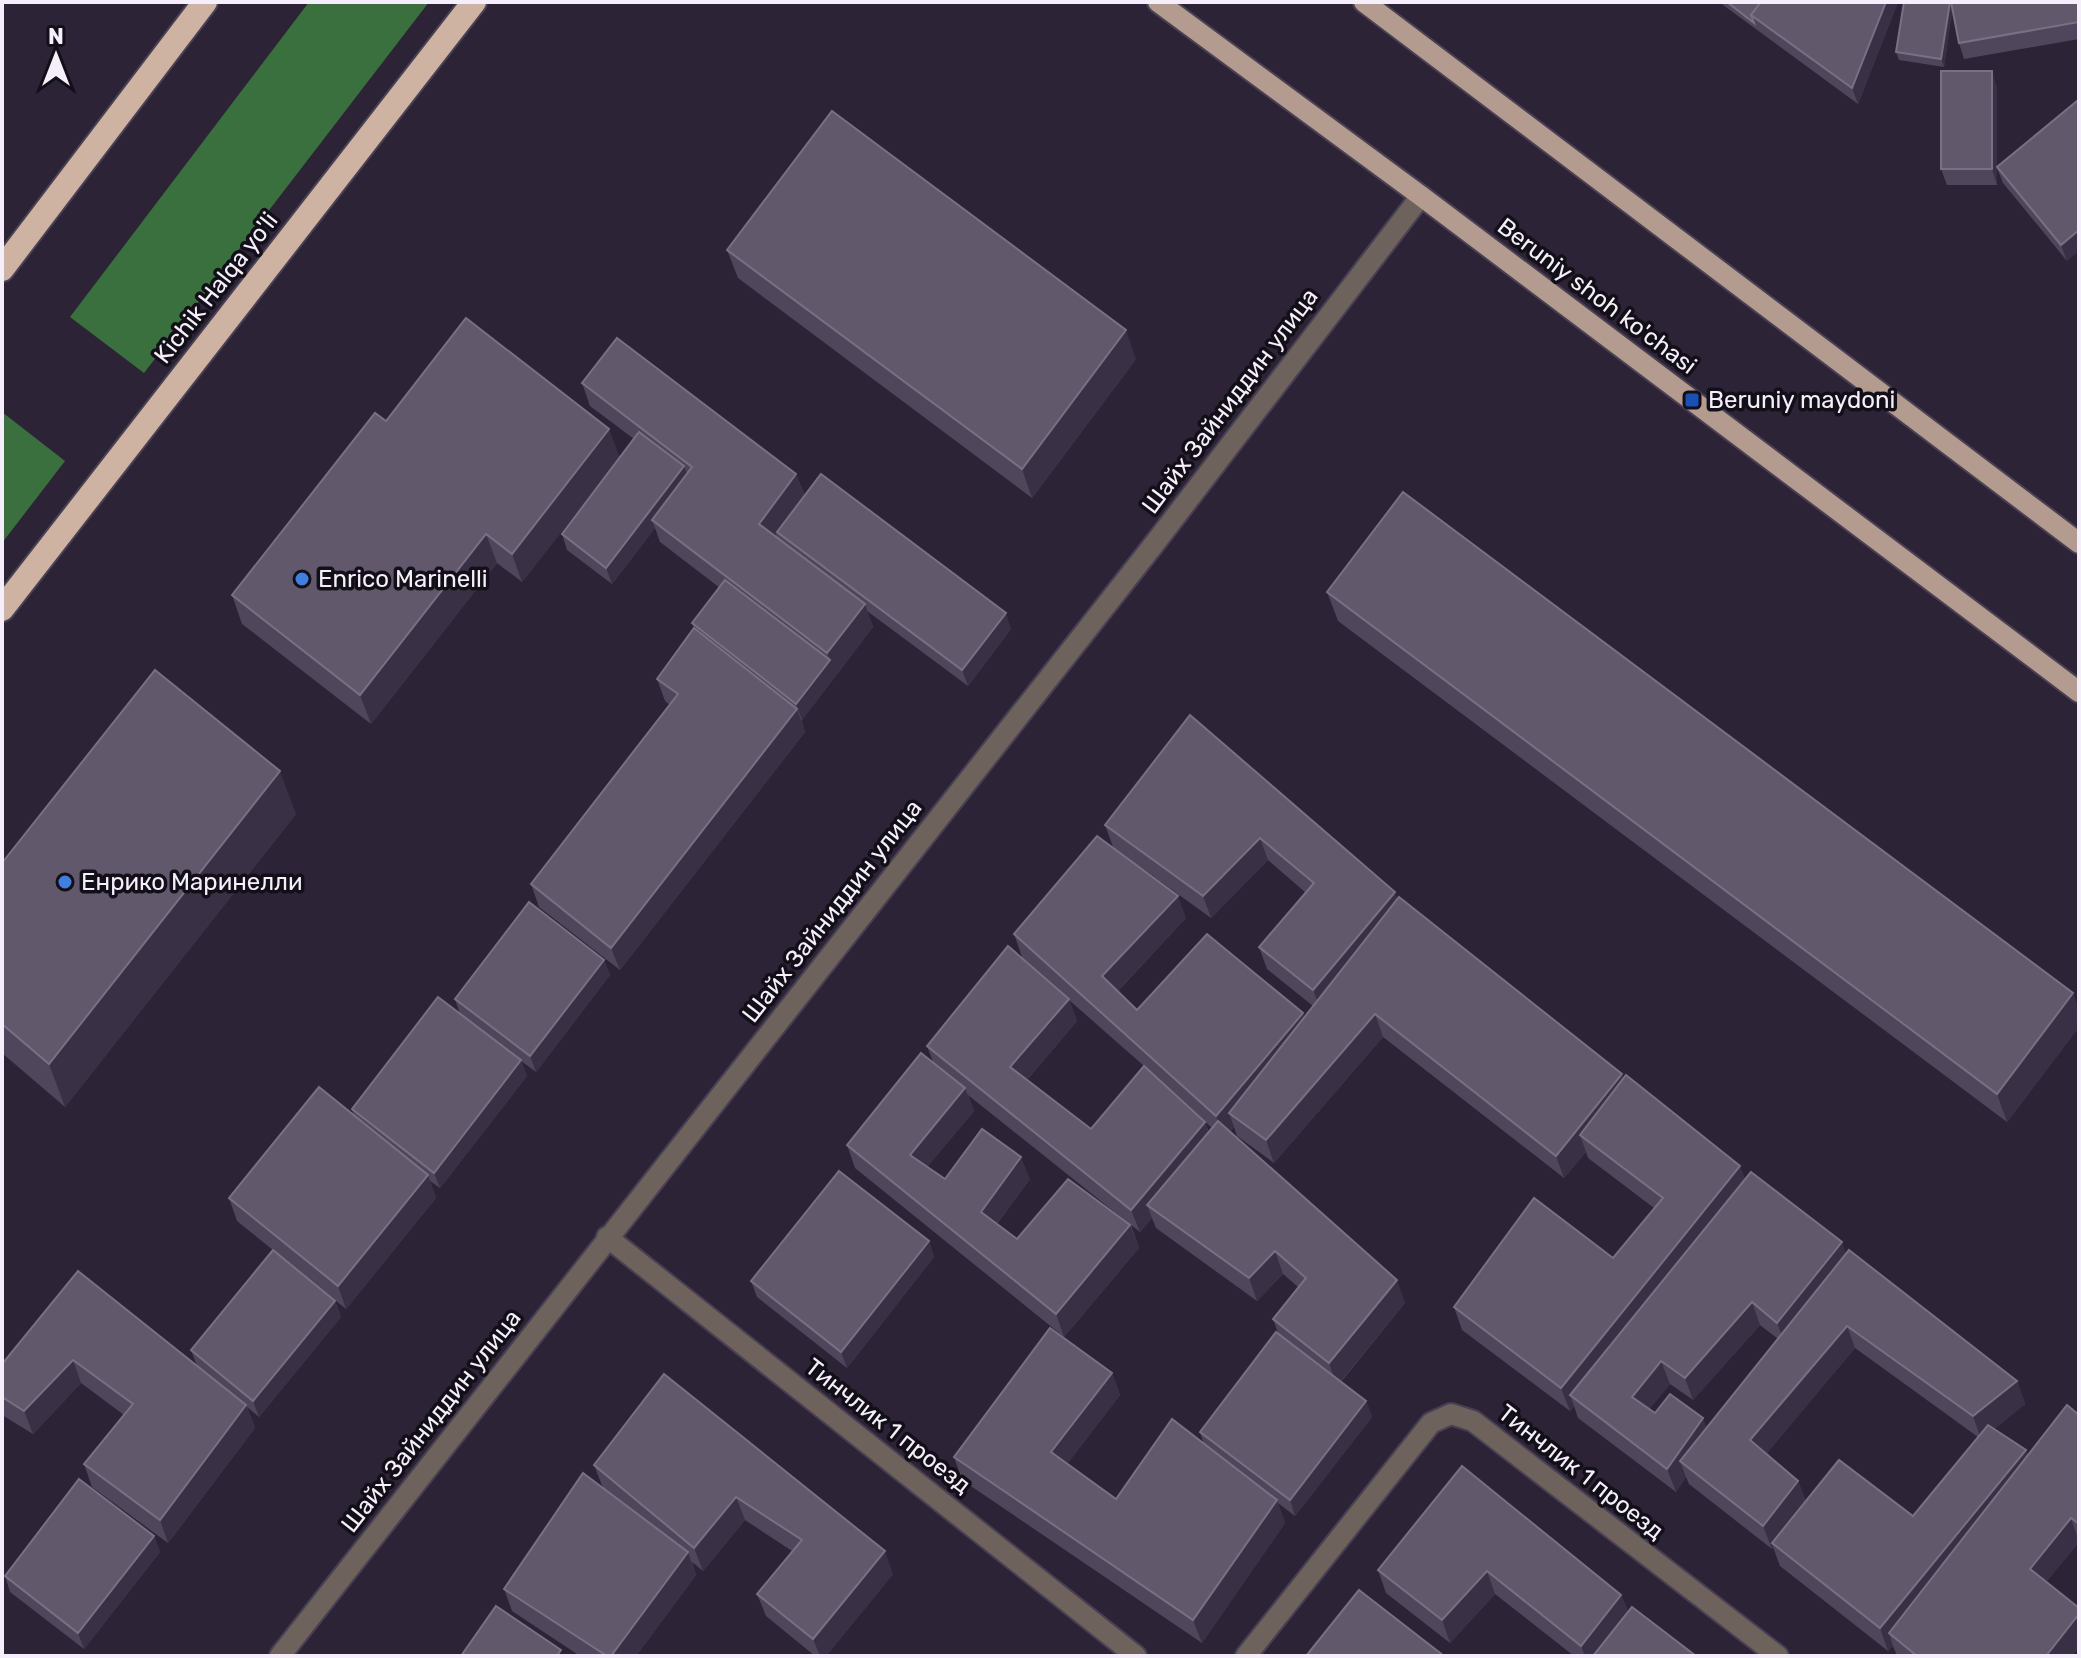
<svg xmlns="http://www.w3.org/2000/svg" width="2081" height="1658" font-family="Rubik,sans-serif">
	<style>
		.forest { fill: #3a703e }
		.lines { fill: none; stroke-linecap: round; stroke-linejoin: round }
		.minor-casing { stroke: #494053; stroke-width: 24 }
		.major-casing { stroke: #494053; stroke-width: 24 }
		.highway-casing { stroke: #494053; stroke-width: 28 }
		.minor { stroke: #6d625c; stroke-width: 20 }
		.major { stroke: #b39c8f; stroke-width: 20 }
		.highway { stroke: #ceb3a3; stroke-width: 24 }
		.wall { fill: #4f465b; fill-rule: evenodd }
		.shaded-wall { fill: #3a3045 }
		.building { fill: #61586c; stroke: #787083; stroke-width: 2 }
		.transit-dot { fill: #1a4fb4; stroke: #130f18; stroke-width: 3 }
		.shop-dot { fill: #3f7fe0; stroke: #130f18; stroke-width: 3 }
		.labels { text-anchor: middle; stroke-width: 7; stroke-linejoin: round; paint-order: stroke }
		.street-label { font-size: 24px; fill: #f5effc; stroke: #130f18 }
		.poi-label { font-size: 24px; fill: #f5effc; stroke: #130f18; text-anchor: start }
	</style>
	<rect width="100%" height="100%" fill="#2d2337"/>
	<!-- forest -->
	<g class="forest">
		<polygon points="309,2 429,2 144,373 70,317"/>
		<polygon points="2,412 65,461 2,543"/>
	</g>
	<g class="lines">
		<!-- minor casing -->
		<g class="minor-casing">
			<g id="minor">
				<polyline points="607,1237 1136,1656"/>
				<polyline points="280,1656 1155,543 1421,196"/>
				<polyline points="1246,1656 1431,1423 1451,1414 1473,1421 1778,1656"/>
			</g>
		</g>
		<!-- major casing -->
		<g class="major-casing">
			<g id="major">
				<polyline points="1158,2 1421,196 2079,692"/>
				<polyline points="1364,2 2079,543"/>
			</g>
		</g>
		<!-- highway casing -->
		<g class="highway-casing">
			<g id="highway">
				<polyline points="2,269 205,2"/>
				<polyline points="2,609 474,2"/>
			</g>
		</g>
		<!-- minor -->
		<use href="#minor" class="minor"/>
		<!-- major -->
		<use href="#major" class="major"/>
		<!-- highway -->
		<use href="#highway" class="highway"/>
	</g>
	<!-- wall -->
	<g class="wall">
		<polygon points="1719,2 1898,2 1858,104"/>
		<polygon points="1904,2 2079,2 2079,39 1964,59 1959,43 1952,10 1944,67 1899,60 1896,52"/>
		<polygon points="1997,87 1997,166 2077,101 2067,261 2003,183 1997,168 1997,185 1947,185 1941,169"/>
		<polygon points="727,250 1136,359 1032,498 738,278"/>
		<polygon points="582,383 796,474 805,496 1011,629 968,686 867,611 873,627 802,720 801,719 805,732 620,970 539,907 531,884 670,705 665,701 657,679 694,628 692,623 720,588 660,542 655,528 612,584 567,550 562,534 607,473 522,582 497,563 371,724 242,624 232,595 386,421 619,457 634,439 590,406"/>
		<polygon points="1327,592 2079,1009 2079,1027 2007,1122 1338,621"/>
		<path d="M1190,715l207,184 227,179 121,101 272,202 8,23 -31,25 32,21 2,5 51,-40v127l-33,40 33,26v39l-7,9h-175l-4,-10 -5,5 -108,-85 -7,-19 -1,2 -83,-65 -3,-7 -10,15 -98,-74 -4,-12 -4,5 -108,-81 -8,-23 159,-49 41,-50 -66,-50 -2,-6 -22,26 -181,-141 -109,126 -37,-27 -3,-9 -4,5 175,171 -64,79 25,19 6,16 -77,99 -17,-13 7,20 -83,120 -240,-163 -8,-23 158,-84 8,22 -53,69 49,35 88,-55 -4,-12 78,-99 -5,-14 25,-32 -15,-13 -26,27 -101,-73 -4,-10 -12,14 -9,-7 8,23 -75,89 -209,-169 -8,-23 86,-83 -6,-16 95,-89 -8,-23 99,-87 -8,-22zM1268,860l38,33 -47,54 8,22 46,37 -8,11 -168,-7 -19,-19 68,-73 -44,-50 69,50zM1069,1000l75,66 -53,63 -64,-49 50,-59zM968,1095l159,127 -110,17 -20,-15 33,-45h-85l-18,-12 47,-56zM1189,1107l23,21 -3,4 -4,-10zM1760,1325l18,14 -72,90 -3,-11 -48,-5 -6,-4 21,-25 23,16zM1855,1348l123,89 -65,79 -107,-14 -8,-21 -32,-27z"/>
		<polygon points="296,814 65,1107 2,1053 2,863"/>
		<polygon points="604,960 610,975 536,1072 521,1061 527,1076 440,1188 430,1181 436,1198 346,1309 237,1221 229,1198 354,1116 352,1109 460,1014 455,999"/>
		<polygon points="929,1241 934,1257 847,1368 757,1297 751,1281"/>
		<polygon points="78,1271 197,1366 191,1350 335,1301 341,1317 259,1417 247,1407 255,1428 168,1543 92,1487 84,1464 124,1415 81,1383 33,1434 2,1415 2,1364"/>
		<polygon points="664,1374 893,1574 826,1656 815,1656 766,1616 757,1594 792,1551 745,1520 703,1571 692,1562 696,1575 636,1656 580,1656 512,1611 504,1589 603,1488 594,1465"/>
		<polygon points="1462,1466 1621,1595 1628,1612 1696,1656 1574,1656 1495,1594 1450,1643 1386,1593 1378,1570"/>
		<polygon points="154,1536 160,1552 84,1649 10,1592 5,1576"/>
	</g>
	<!-- shaded-wall -->
	<g class="shaded-wall">
		<polygon points="1886,2 1898,2 1858,104 1852,88"/>
		<polygon points="1949,2 1954,2 1944,67 1941,59"/>
		<polygon points="1992,71 1997,87 1997,185 1992,169"/>
		<polygon points="2079,230 2079,251 2067,261 2061,245"/>
		<polygon points="1126,330 1136,359 1032,498 1022,469"/>
		<polygon points="609,429 620,458 522,582 512,554"/>
		<polygon points="684,466 690,482 652,520 655,528 612,584 606,568"/>
		<polygon points="796,474 805,497 767,546 759,524"/>
		<polygon points="486,534 497,563 371,724 360,695"/>
		<polygon points="865,604 873,627 802,720 796,704 830,660 827,653"/>
		<polygon points="1006,613 1011,629 968,686 962,670"/>
		<polygon points="797,709 805,732 620,970 611,948"/>
		<polygon points="280,771 296,814 65,1107 49,1064"/>
		<polygon points="1260,838 1268,860 1211,918 1203,896"/>
		<polygon points="1395,892 1403,914 1322,1013 1313,990"/>
		<polygon points="1178,896 1186,918 1110,999 1102,976"/>
		<polygon points="604,960 610,975 536,1072 530,1056"/>
		<polygon points="2073,993 2079,1009 2079,1027 2007,1122 1997,1094"/>
		<polygon points="1069,999 1077,1021 1018,1090 1010,1067"/>
		<polygon points="1303,1013 1312,1036 1229,1113 1234,1127 1224,1139 1216,1116"/>
		<polygon points="1375,1014 1383,1037 1274,1163 1266,1140"/>
		<polygon points="521,1060 527,1076 440,1188 434,1173"/>
		<polygon points="1622,1074 1630,1097 1580,1135 1586,1152 1564,1178 1556,1156"/>
		<polygon points="965,1088 974,1111 918,1178 910,1155"/>
		<polygon points="1205,1122 1213,1145 1147,1205 1152,1218 1140,1232 1131,1210"/>
		<polygon points="1021,1157 1030,1179 989,1234 981,1212"/>
		<polygon points="1740,1166 1749,1188 1570,1395 1574,1406 1570,1411 1561,1388"/>
		<polygon points="428,1175 436,1198 346,1309 338,1286"/>
		<polygon points="1130,1225 1139,1248 1064,1337 1056,1314"/>
		<polygon points="929,1241 934,1257 847,1368 841,1352"/>
		<polygon points="1842,1242 1850,1265 1786,1345 1777,1323"/>
		<polygon points="1275,1251 1283,1274 1257,1301 1249,1278"/>
		<polygon points="1397,1280 1405,1303 1337,1386 1329,1363"/>
		<polygon points="335,1301 341,1317 259,1417 253,1401"/>
		<polygon points="1752,1302 1760,1325 1693,1400 1685,1378"/>
		<polygon points="1847,1326 1855,1348 1759,1463 1750,1440"/>
		<polygon points="73,1360 81,1383 33,1434 24,1411"/>
		<polygon points="1661,1361 1670,1384 1640,1420 1632,1397"/>
		<polygon points="1112,1373 1120,1395 1059,1475 1051,1452"/>
		<polygon points="2017,1381 2025,1404 1981,1439 1973,1416"/>
		<polygon points="1366,1401 1372,1417 1295,1516 1290,1500"/>
		<polygon points="246,1405 255,1428 168,1543 160,1520"/>
		<polygon points="1703,1418 1711,1441 1680,1461 1686,1477 1676,1492 1667,1469"/>
		<polygon points="2026,1450 2034,1473 1889,1633 1893,1646 1888,1651 1880,1628"/>
		<polygon points="1798,1481 1806,1503 1772,1543 1773,1547 1772,1549 1763,1526"/>
		<polygon points="736,1497 745,1520 703,1571 694,1548"/>
		<polygon points="1277,1500 1285,1523 1202,1643 1193,1620"/>
		<polygon points="2071,1518 2079,1542 2038,1592 2030,1569"/>
		<polygon points="154,1536 160,1552 84,1649 78,1633"/>
		<polygon points="885,1551 893,1574 826,1656 820,1656 813,1639"/>
		<polygon points="688,1552 696,1575 636,1656 611,1656"/>
		<polygon points="1487,1571 1495,1594 1450,1643 1442,1620"/>
		<polygon points="1621,1595 1630,1618 1599,1656 1585,1656 1581,1646"/>
		<polygon points="2079,1614 2079,1647 2072,1656 2046,1656"/>
	</g>
	<!-- building -->
	<g class="building">
		<polygon points="1727,2 1761,2 1751,15 1754,23"/>
		<polygon points="1761,2 1886,2 1852,88 1751,15"/>
		<polygon points="1904,2 1950,2 1941,59 1896,52"/>
		<polygon points="1951,2 2079,2 2079,22 1959,43"/>
		<rect x="1941" y="71" width="51" height="98"/>
		<polygon points="2077,101 2079,104 2079,230 2061,245 1997,167"/>
		<polygon points="832,111 1126,330 1022,469 727,250"/>
		<polygon points="466,318 609,429 512,554 486,534 360,695 232,595 375,413 386,421"/>
		<polygon points="617,338 796,474 759,524 865,604 827,653 652,520 692,467 582,383"/>
		<polygon points="639,432 684,466 606,568 562,534"/>
		<polygon points="821,474 1006,613 962,670 777,532"/>
		<polygon points="1403,492 2073,993 1997,1094 1327,592"/>
		<polygon points="725,580 830,660 796,704 692,623"/>
		<polygon points="694,628 797,709 611,948 531,884 678,694 657,679"/>
		<polygon points="155,670 280,771 49,1064 2,1024 2,863"/>
		<polygon points="1190,715 1395,892 1313,990 1259,947 1314,883 1260,838 1203,896 1105,825"/>
		<polygon points="1097,836 1178,896 1102,976 1137,1010 1207,934 1303,1013 1216,1116 1014,934"/>
		<polygon points="1399,897 1622,1074 1556,1156 1375,1014 1266,1140 1229,1113"/>
		<polygon points="529,902 604,960 530,1056 455,999"/>
		<polygon points="1008,946 1069,999 1010,1067 1091,1129 1144,1066 1205,1122 1131,1210 927,1046"/>
		<polygon points="438,997 521,1060 434,1173 352,1109"/>
		<polygon points="921,1053 965,1088 910,1155 945,1179 982,1129 1021,1157 981,1212 1017,1239 1068,1179 1130,1225 1056,1314 847,1145"/>
		<polygon points="1626,1075 1740,1166 1561,1388 1454,1307 1534,1198 1613,1258 1663,1198 1580,1135"/>
		<polygon points="319,1087 428,1175 338,1286 229,1198"/>
		<polygon points="1218,1121 1397,1280 1329,1363 1273,1319 1306,1278 1275,1251 1249,1278 1147,1205"/>
		<polygon points="839,1171 929,1241 841,1352 751,1281"/>
		<polygon points="1751,1172 1842,1242 1777,1323 1752,1302 1685,1378 1661,1361 1632,1397 1655,1413 1670,1394 1703,1418 1667,1469 1570,1395"/>
		<polygon points="273,1250 335,1301 253,1401 191,1350"/>
		<polygon points="1849,1250 2017,1381 1973,1416 1847,1326 1750,1440 1798,1481 1763,1526 1680,1461"/>
		<polygon points="78,1271 246,1405 160,1520 84,1464 133,1404 73,1360 24,1411 2,1397 2,1364"/>
		<polygon points="1050,1328 1112,1373 1051,1452 1116,1499 1172,1419 1277,1500 1193,1620 954,1457"/>
		<polygon points="1276,1332 1366,1401 1290,1500 1200,1432"/>
		<polygon points="664,1374 885,1551 813,1639 757,1594 802,1540 736,1497 694,1548 594,1465"/>
		<polygon points="2067,1405 2079,1415 2079,1524 2071,1518 2030,1569 2079,1608 2079,1614 2046,1656 1917,1656 1889,1633"/>
		<polygon points="1988,1425 2026,1450 1880,1628 1772,1543 1839,1460 1913,1516"/>
		<polygon points="1462,1466 1621,1595 1581,1646 1487,1571 1442,1620 1378,1570"/>
		<polygon points="583,1473 688,1552 611,1656 607,1656 504,1589"/>
		<polygon points="79,1479 154,1536 78,1633 5,1576"/>
		<polygon points="1359,1590 1444,1656 1306,1656"/>
		<polygon points="496,1606 561,1650 557,1656 461,1656"/>
		<polygon points="1632,1607 1696,1656 1593,1656"/>
	</g>
	<!-- markers -->
	<rect class="transit-dot" x="1684" y="392" width="16" height="16" rx="4"/>
	<g class="shop-dot">
		<circle cx="302" cy="579" r="8"/>
		<circle cx="65" cy="882" r="8"/>
	</g>
	<g class="labels">
		<!-- street labels -->
		<g class="street-label">
			<text transform="translate(216 288) rotate(-52)" y="8">Kichik Halqa yo'li</text>
			<text transform="translate(1597 296) rotate(37)" y="8">Beruniy shoh ko'chasi</text>
			<text transform="translate(1230 401) rotate(-53)" y="8">Шайх Зайниддин улица</text>
			<text transform="translate(832 911) rotate(-52)" y="8">Шайх Зайниддин улица</text>
			<text transform="translate(431 1421) rotate(-52)" y="8">Шайх Зайниддин улица</text>
			<text transform="translate(888 1426) rotate(38)" y="8">Тинчлик 1 проезд</text>
			<text transform="translate(1581 1472) rotate(38)" y="8">Тинчлик 1 проезд</text>
		</g>
		<!-- poi labels -->
		<g class="poi-label">
			<text x="1708" y="408">Beruniy maydoni</text>
			<text x="318" y="587">Enrico Marinelli</text>
			<text x="81" y="890">Енрико Маринелли</text>
		</g>
	</g>
	<!-- border -->
	<rect width="2081" height="1658" fill="none" stroke="#f5effc" stroke-width="8"/>
	<!-- north arrow -->
	<g transform="translate(56 56)" stroke="#130f18" stroke-width="6" paint-order="stroke">
	<path d="M0-6L14 30L0 20L-14 30Z" fill="#f5effc"/>
	<text y="-12" font-size="22" font-weight="bold" text-anchor="middle" fill="#f5effc">N</text>
	</g>
</svg>
